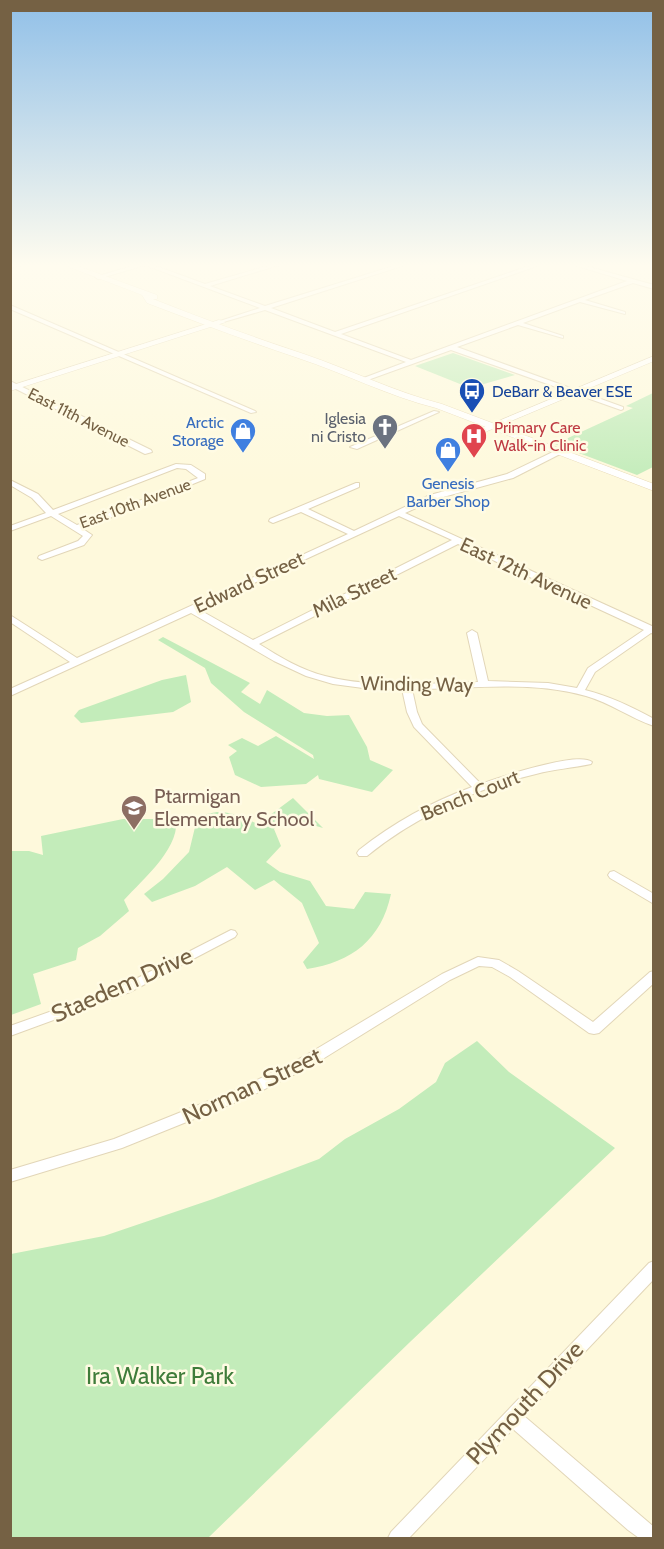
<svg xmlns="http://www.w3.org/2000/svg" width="664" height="1549" font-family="Cabin,sans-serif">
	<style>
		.green { fill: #c3ecba }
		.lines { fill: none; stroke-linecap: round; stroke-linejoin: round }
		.minor-casing { stroke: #e2d6b8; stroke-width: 2 }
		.tertiary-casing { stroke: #e2d6b8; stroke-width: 1 }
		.secondary-casing { stroke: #e8d9b5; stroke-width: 1 }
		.minor { fill: #fff; fill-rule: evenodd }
		.tertiary { fill: #fff; fill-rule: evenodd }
		.secondary { fill: #fff; fill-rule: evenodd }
		.labels { text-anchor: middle; stroke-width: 5; stroke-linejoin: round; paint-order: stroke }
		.far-transit-label { font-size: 16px; fill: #164399; stroke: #fffbe4; text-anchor: start }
		.far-street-label { font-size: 16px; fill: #756144; stroke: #fffbe4 }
		.far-worship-label { font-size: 16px; fill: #5b616d; stroke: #fffbe4; text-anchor: end }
		.far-shop-label { font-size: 16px; fill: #366cbe; stroke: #fffbe4; text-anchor: end }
		.far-health-label { font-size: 16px; fill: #be3a42; stroke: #fffbe4; text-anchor: start }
		.street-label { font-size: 20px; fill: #756144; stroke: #fffbe4 }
		.education-label { font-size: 20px; fill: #785e54; stroke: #fffbe4; text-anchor: start }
		.near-street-label { font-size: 24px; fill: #756144; stroke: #fffbe4 }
		.near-park-label { font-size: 24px; fill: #3f7c3a; stroke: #fffbe4 }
	</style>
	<rect width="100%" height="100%" fill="#fef9dc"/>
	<!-- green -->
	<g class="green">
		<polygon points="453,353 515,375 470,388 415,366"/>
		<polygon points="653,393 653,467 637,475 555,444 633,408 626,406"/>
		<polygon points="163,637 250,683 241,692 260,704 267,690 304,713 327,716 349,715 367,747 370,760 393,770 372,792 319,779 318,775 306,784 261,787 235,775 229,757 237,751 228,745 242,738 258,746 276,736 314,759 313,755 244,712 211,683 205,668 158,640"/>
		<polygon points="186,675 191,702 173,712 81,723 74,716 79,710 162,680"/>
		<path d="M293,798l30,30 -34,-10 -15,11 7,17 -15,16 14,10 30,9 16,25 28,3 11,-17 26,2c-10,46 -39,68 -84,75l-4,-7 16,-19 -17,-40 -28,-23 -19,10 -28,-23 -32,19 -43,16 -8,-8 19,-15 26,-27 8,-33c23,-14 39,-4 61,5z"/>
		<path d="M175,815c9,30 -32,64 -51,85l5,11 -29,25 -22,12 -2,12 -43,14 8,30 -30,11v-164h18l14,4 -2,-19 82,-17h32z"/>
		<polygon points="477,1041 509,1072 615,1148 410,1342 208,1538 11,1538 11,1254 104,1236 213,1199 319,1159 345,1139 399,1109 436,1082 445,1063"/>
	</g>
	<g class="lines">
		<!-- minor casing -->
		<g class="minor-casing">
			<g id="minor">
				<polygon points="10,265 22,265 10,268"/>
				<polygon points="136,265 145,265 98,279 95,277"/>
				<polygon points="145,265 153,265 205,284 271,265 279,265 210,286 265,306 397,265 405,265 271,308 335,332 532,265 540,265 341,334 411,360 627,281 574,265 582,265 654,285 654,289 633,283 585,300 625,312 625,314 580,302 523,323 563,336 563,338 518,325 457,347 623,407 623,409 621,410 451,350 365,381 361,381 361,379 406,362 265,310 220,323 220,321 260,308"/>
				<polygon points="10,305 255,411 256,412 251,413 10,309"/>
				<polygon points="10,381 151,450 152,452 145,454 10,386"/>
				<polygon points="434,411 439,412 357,449 350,447"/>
				<path d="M557,450l7,2 -51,26 -77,21 -31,14 249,114v7l-3,-1 -56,39 -10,18c25,6 47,17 69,29v7c-24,-8 -43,-23 -68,-30 -56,-16 -117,-7 -174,-7l5,23 5,12 59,60c19,-7 97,-33 111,-22l-1,2c-18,4 -37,5 -55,10 -59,14 -121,43 -169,82h-8l-2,-3 2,-3c34,-27 72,-48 113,-63l-58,-60 -7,-15 -5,-23 -39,-1 -30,-4 -27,-8 -32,-15 -83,-48 -181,83v-7l60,-27 -60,-40v-7l67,43 271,-124 -47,-22 -28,11 -4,-2 1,-2 86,-36h3v4l-51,22 46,22 76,-36 77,-21zM399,516l53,24 -199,100 -55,-31zM458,544l186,86 -56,38 -11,20 -29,-5 -60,-2 -11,-48 -5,-3 -5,3 11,49c-49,1 -104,7 -153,-6 -24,-6 -45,-19 -66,-32z"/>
				<path d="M176,464l15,1 14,9v5l-122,50 9,6 -8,10 -42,15 -4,-2 1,-2 39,-15 5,-5 -32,-20 -41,15v-5l36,-13 -14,-15 -22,-13v-5l28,14 15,16zM177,468l9,1 12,9 -121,47 -19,-11z"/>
				<polygon points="614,871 654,894 654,904 610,878 608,875 610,872"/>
				<polygon points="231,930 235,931 237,934 235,937 130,992 10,1036 10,1026 122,986"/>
				<polygon points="478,957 499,960 518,971 593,1022 650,972 654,971 654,983 599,1033 594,1034 589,1033 510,977 492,967 479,966 450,980 313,1065 251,1096 122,1148 10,1182 10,1170 114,1139 241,1088 303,1057 442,974"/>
				<polygon points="654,1261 654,1279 524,1416 654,1527 654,1538 639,1538 628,1530 513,1429 409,1538 388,1538 391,1532 649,1263"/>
			</g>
		</g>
		<!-- tertiary casing -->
		<g class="tertiary-casing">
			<g id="tertiary">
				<polygon points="219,320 226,322 10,391 10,386"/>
				<polygon points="654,356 654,361 485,432 477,430"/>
			</g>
		</g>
		<!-- secondary casing -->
		<g class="secondary-casing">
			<path id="secondary" d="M64,265h11l82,30v4h-4c50,20 100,38 151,55 47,16 91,38 138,50l212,80v7l-218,-83c-48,-12 -92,-35 -138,-50 -51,-17 -101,-36 -151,-55l-5,-8z"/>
		</g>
		<!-- minor -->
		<use href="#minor" class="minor"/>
		<!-- tertiary -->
		<use href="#tertiary" class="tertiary"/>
		<!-- secondary -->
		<use href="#secondary" class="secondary"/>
	</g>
	<!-- sky -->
	<linearGradient id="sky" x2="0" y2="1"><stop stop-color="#91c0e8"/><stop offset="0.55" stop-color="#fffcef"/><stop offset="1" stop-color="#fffcef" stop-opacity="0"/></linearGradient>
	<rect width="664" height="482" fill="url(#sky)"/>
	<!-- icons -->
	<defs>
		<g id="bus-pin" transform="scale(1.35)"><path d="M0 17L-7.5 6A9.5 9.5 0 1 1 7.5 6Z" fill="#1a4fb4" stroke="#fffbe4"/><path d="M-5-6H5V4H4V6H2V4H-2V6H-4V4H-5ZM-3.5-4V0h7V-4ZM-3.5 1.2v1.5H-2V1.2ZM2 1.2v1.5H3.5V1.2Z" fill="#fff"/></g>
		<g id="church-pin" transform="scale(1.35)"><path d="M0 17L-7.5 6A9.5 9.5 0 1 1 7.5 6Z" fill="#6b7280" stroke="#fffbe4"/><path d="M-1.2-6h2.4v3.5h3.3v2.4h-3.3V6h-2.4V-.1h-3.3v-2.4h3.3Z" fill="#fff"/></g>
		<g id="shop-pin" transform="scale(1.35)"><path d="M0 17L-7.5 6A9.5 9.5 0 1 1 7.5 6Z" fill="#3f7fe0" stroke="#fffbe4"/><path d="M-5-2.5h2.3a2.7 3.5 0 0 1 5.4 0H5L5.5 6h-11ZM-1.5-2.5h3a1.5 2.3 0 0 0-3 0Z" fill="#fff"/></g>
		<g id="hospital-pin" transform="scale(1.35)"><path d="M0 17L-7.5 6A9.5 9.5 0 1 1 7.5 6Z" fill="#e0444e" stroke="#fffbe4"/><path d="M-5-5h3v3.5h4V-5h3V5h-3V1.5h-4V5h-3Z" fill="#fff"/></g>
		<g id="school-pin" transform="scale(1.35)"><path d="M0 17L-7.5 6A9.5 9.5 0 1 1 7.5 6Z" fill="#8d6e63" stroke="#fffbe4"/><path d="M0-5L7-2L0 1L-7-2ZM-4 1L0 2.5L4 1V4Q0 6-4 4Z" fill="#fff"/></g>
	</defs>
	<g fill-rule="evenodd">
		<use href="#bus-pin" x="472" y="391"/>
		<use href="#church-pin" x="385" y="427"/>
		<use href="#shop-pin" x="243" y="431"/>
		<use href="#hospital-pin" x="474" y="436"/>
		<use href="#shop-pin" x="448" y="450"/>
		<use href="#school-pin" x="134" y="808"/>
	</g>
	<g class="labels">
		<!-- far-transit labels -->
		<g class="far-transit-label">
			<text x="492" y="397">DeBarr &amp; Beaver ESE</text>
		</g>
		<!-- far-street labels -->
		<g class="far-street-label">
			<text transform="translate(79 417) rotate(27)" y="6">East 11th Avenue</text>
			<text transform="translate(135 503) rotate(-20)" y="6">East 10th Avenue</text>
		</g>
		<!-- far-worship labels -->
		<g class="far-worship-label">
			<text x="366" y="424">Iglesia<tspan x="366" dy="18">ni Cristo</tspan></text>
		</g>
		<!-- far-shop labels -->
		<g class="far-shop-label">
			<text x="224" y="428">Arctic<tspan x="224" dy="18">Storage</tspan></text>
			<text x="448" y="489" text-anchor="middle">Genesis<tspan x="448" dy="18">Barber Shop</tspan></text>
		</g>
		<!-- far-health labels -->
		<g class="far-health-label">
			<text x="494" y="433">Primary Care<tspan x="494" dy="18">Walk-in Clinic</tspan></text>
		</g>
		<!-- street labels -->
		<g class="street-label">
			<text transform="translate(526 573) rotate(25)" y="7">East 12th Avenue</text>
			<text transform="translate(249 582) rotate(-25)" y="7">Edward Street</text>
			<text transform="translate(354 592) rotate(-26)" y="7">Mila Street</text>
			<text transform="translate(417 684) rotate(1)" y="7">Winding Way</text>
			<text transform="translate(470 795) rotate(-22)" y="7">Bench Court</text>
		</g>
		<!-- education labels -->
		<g class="education-label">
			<text x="154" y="803">Ptarmigan<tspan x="154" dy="23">Elementary School</tspan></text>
		</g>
		<!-- near-street labels -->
		<g class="near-street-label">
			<text transform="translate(122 985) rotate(-24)" y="8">Staedem Drive</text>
			<text transform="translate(252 1086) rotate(-25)" y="8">Norman Street</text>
			<text transform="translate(525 1403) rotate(-47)" y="8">Plymouth Drive</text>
		</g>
		<!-- near-park labels -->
		<g class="near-park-label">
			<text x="160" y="1384">Ira Walker Park</text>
		</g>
	</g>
	<!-- border -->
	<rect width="664" height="1549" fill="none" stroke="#756144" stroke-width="24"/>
</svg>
